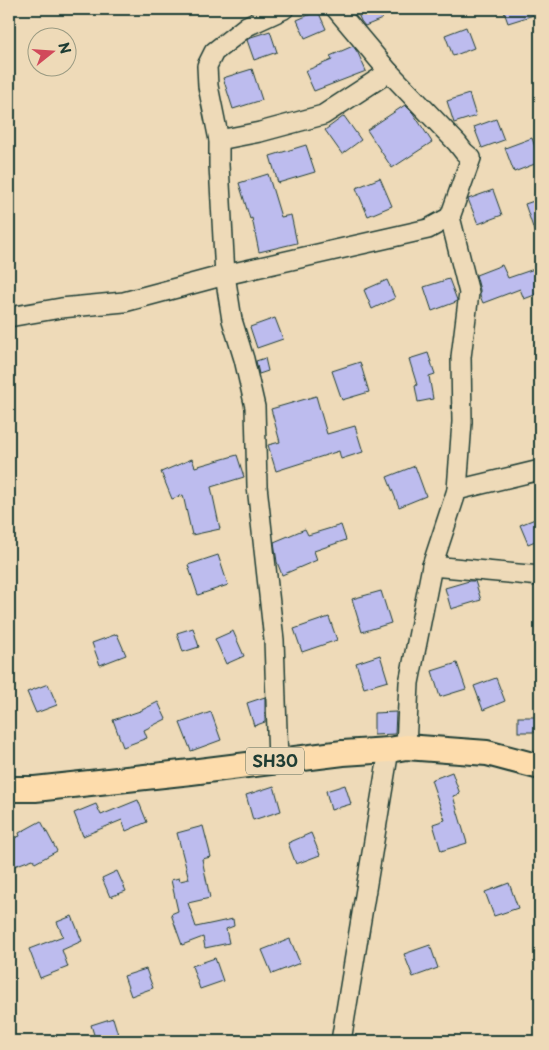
<svg xmlns="http://www.w3.org/2000/svg" width="549" height="1050" font-family="'Playpen Sans',sans-serif">
	<style>
		.building { fill: #bdbcee; stroke: #1f3d34 }
		.lines { fill: none; stroke-linecap: round; stroke-linejoin: round }
		.minor-casing { stroke: #1f3d34; stroke-width: 22 }
		.major-casing { stroke: #1f3d34; stroke-width: 28 }
		.minor { stroke: #eedab8; stroke-width: 19 }
		.major { stroke: #fddcac; stroke-width: 24 }
		.labels { text-anchor: middle; stroke-width: 4; stroke-linejoin: round; paint-order: stroke }
		.shield { fill: #eedab8; stroke: #5d6c5c; stroke-width: 1 }
		.shield-label { font-size: 16px; font-weight: bold; fill: #1f3d34 }
	</style>
	<rect width="100%" height="100%" fill="#eedab8"/>
	<filter id="ink" filterUnits="userSpaceOnUse"><feTurbulence type="fractalNoise" baseFrequency=".02" numOctaves="2"/><feDisplacementMap in="SourceGraphic" scale="10" xChannelSelector="R" yChannelSelector="G"/><feConvolveMatrix kernelMatrix="1 2 1 2 8 2 1 2 1" color-interpolation-filters="sRGB"/></filter>
	<g filter="url(#ink)">
		<!-- building -->
		<g class="building">
			<polygon points="356,9 377,9 382,19 365,26 361,21"/>
			<polygon points="503,9 540,9 540,13 508,23"/>
			<polygon points="318,11 326,29 305,38 297,20"/>
			<polygon points="466,27 474,48 453,56 445,35"/>
			<polygon points="270,31 277,52 254,60 247,40 251,37"/>
			<polygon points="353,46 358,53 366,71 314,91 305,71 332,60 330,56"/>
			<polygon points="252,69 262,100 233,109 223,78"/>
			<polygon points="469,94 476,116 454,123 447,101"/>
			<polygon points="405,105 413,113 432,142 392,168 367,130"/>
			<polygon points="344,116 361,140 342,154 325,130"/>
			<polygon points="496,119 504,140 482,148 474,127"/>
			<polygon points="532,138 540,162 514,172 505,148"/>
			<polygon points="306,145 315,172 278,183 270,156"/>
			<polygon points="268,174 281,217 291,215 297,243 259,252 252,218 250,219 239,183"/>
			<polygon points="380,178 392,206 368,216 356,188"/>
			<polygon points="493,190 502,215 478,224 468,199"/>
			<polygon points="540,199 540,241 538,242 525,204"/>
			<polygon points="502,265 508,278 540,267 540,293 524,299 520,289 483,303 480,296 480,290 476,275"/>
			<polygon points="449,279 457,300 456,302 432,311 424,287"/>
			<polygon points="387,280 395,298 372,309 364,290"/>
			<polygon points="275,318 283,339 257,348 250,327"/>
			<polygon points="428,353 435,374 429,376 433,399 418,402 415,386 417,385 409,359"/>
			<polygon points="265,358 268,371 259,374 256,361"/>
			<polygon points="360,362 369,392 342,400 332,371"/>
			<polygon points="316,396 327,434 355,426 363,452 341,459 339,451 276,471 268,445 280,442 271,409"/>
			<polygon points="237,455 244,477 211,487 220,529 192,535 183,495 172,499 161,472 192,459 195,467"/>
			<polygon points="415,466 426,496 399,507 387,477"/>
			<polygon points="540,517 540,539 528,544 520,525"/>
			<polygon points="341,525 346,540 314,551 317,560 282,575 277,562 274,542 305,529 308,535"/>
			<polygon points="218,555 228,585 198,595 188,565"/>
			<polygon points="469,581 475,581 481,600 451,609 445,588"/>
			<polygon points="381,591 391,623 362,632 352,599"/>
			<polygon points="329,617 337,640 302,652 294,629"/>
			<polygon points="193,628 199,647 183,652 177,633"/>
			<polygon points="233,631 244,656 226,664 215,639"/>
			<polygon points="117,634 126,655 100,665 92,643"/>
			<polygon points="380,655 388,681 364,688 356,663"/>
			<polygon points="457,663 466,689 440,697 432,671"/>
			<polygon points="496,678 505,701 483,710 474,686"/>
			<polygon points="48,684 57,705 36,713 27,692"/>
			<polygon points="265,697 265,722 254,726 247,703"/>
			<polygon points="158,702 166,719 144,730 147,738 123,747 113,720 140,711"/>
			<polygon points="211,712 221,740 191,751 180,723"/>
			<polygon points="396,712 395,734 374,735 374,713"/>
			<rect x="518" y="717" width="22" height="15"/>
			<polygon points="452,772 460,794 453,796 467,843 441,851 433,824 445,820 431,780"/>
			<polygon points="345,785 351,804 331,810 326,791"/>
			<polygon points="274,786 281,811 253,820 246,795"/>
			<polygon points="138,800 147,822 126,831 122,820 83,836 74,813 96,804 101,815"/>
			<polygon points="41,821 57,851 35,863 33,859 9,868 9,840 20,836 19,833"/>
			<polygon points="203,826 211,857 202,859 210,898 188,903 196,927 233,919 234,926 226,929 229,943 205,948 203,937 182,945 171,914 178,911 171,880 179,878 180,881 189,879 177,833"/>
			<polygon points="311,833 320,855 296,864 288,843"/>
			<polygon points="117,871 126,891 110,897 102,878"/>
			<polygon points="509,883 518,908 494,916 485,892"/>
			<polygon points="72,916 82,941 62,950 68,967 40,978 29,949 63,936 57,922"/>
			<polygon points="290,939 300,963 272,974 262,950"/>
			<polygon points="430,945 438,968 413,977 404,954"/>
			<polygon points="215,958 223,981 200,989 192,966"/>
			<polygon points="146,969 153,988 131,996 124,976"/>
			<polygon points="113,1018 120,1041 96,1041 91,1025"/>
		</g>
		<g class="lines">
			<!-- minor casing -->
			<g class="minor-casing">
				<g id="minor">
					<polyline points="336,9 389,72 457,143 464,152 471,158 450,217 469,293 461,357 462,422 457,490"/>
					<polyline points="219,140 260,132 323,115 389,72"/>
					<polyline points="9,317 61,308 124,302 225,275 428,229 450,217"/>
					<polyline points="432,566 540,576"/>
					<polyline points="406,747 409,683 432,566 457,490 540,470"/>
					<polyline points="278,761 274,640 257,486 255,407 244,359 232,320 225,275 219,165 219,140 208,86 207,66 214,52 247,26 284,9"/>
					<polyline points="341,1041 389,750"/>
				</g>
			</g>
			<!-- major casing -->
			<g class="major-casing">
				<polyline id="major" points="9,789 35,789 191,772 343,753 389,750 406,747 487,753 540,767"/>
			</g>
			<!-- minor -->
			<use href="#minor" class="minor"/>
			<!-- major -->
			<use href="#major" class="major"/>
		</g>
	</g>
	<g class="labels">
		<!-- shield labels -->
		<rect class="shield" x="246" y="747.5" width="58" height="27" rx="4"/>
		<g class="shield-label">
			<text x="275" y="767">SH30</text>
		</g>
	</g>
	<!-- margin -->
	<rect width="549" height="1050" fill="none" stroke="#eedab8" stroke-width="30"/>
	<rect x="15" y="15" width="519" height="1020" fill="none" stroke="#1f3d34" stroke-width="2" filter="url(#ink)"/>
	<!-- north arrow -->
	<g transform="translate(52 52) rotate(73)"><circle r="24" fill="#eedab8" stroke="#9b9b83"/>
	<path d="M0-4L9 19L0 12L-9 19Z" fill="#d1495b"/>
	<text y="-8" font-size="14" font-weight="bold" text-anchor="middle" fill="#1f3d34">N</text>
	</g>
</svg>
